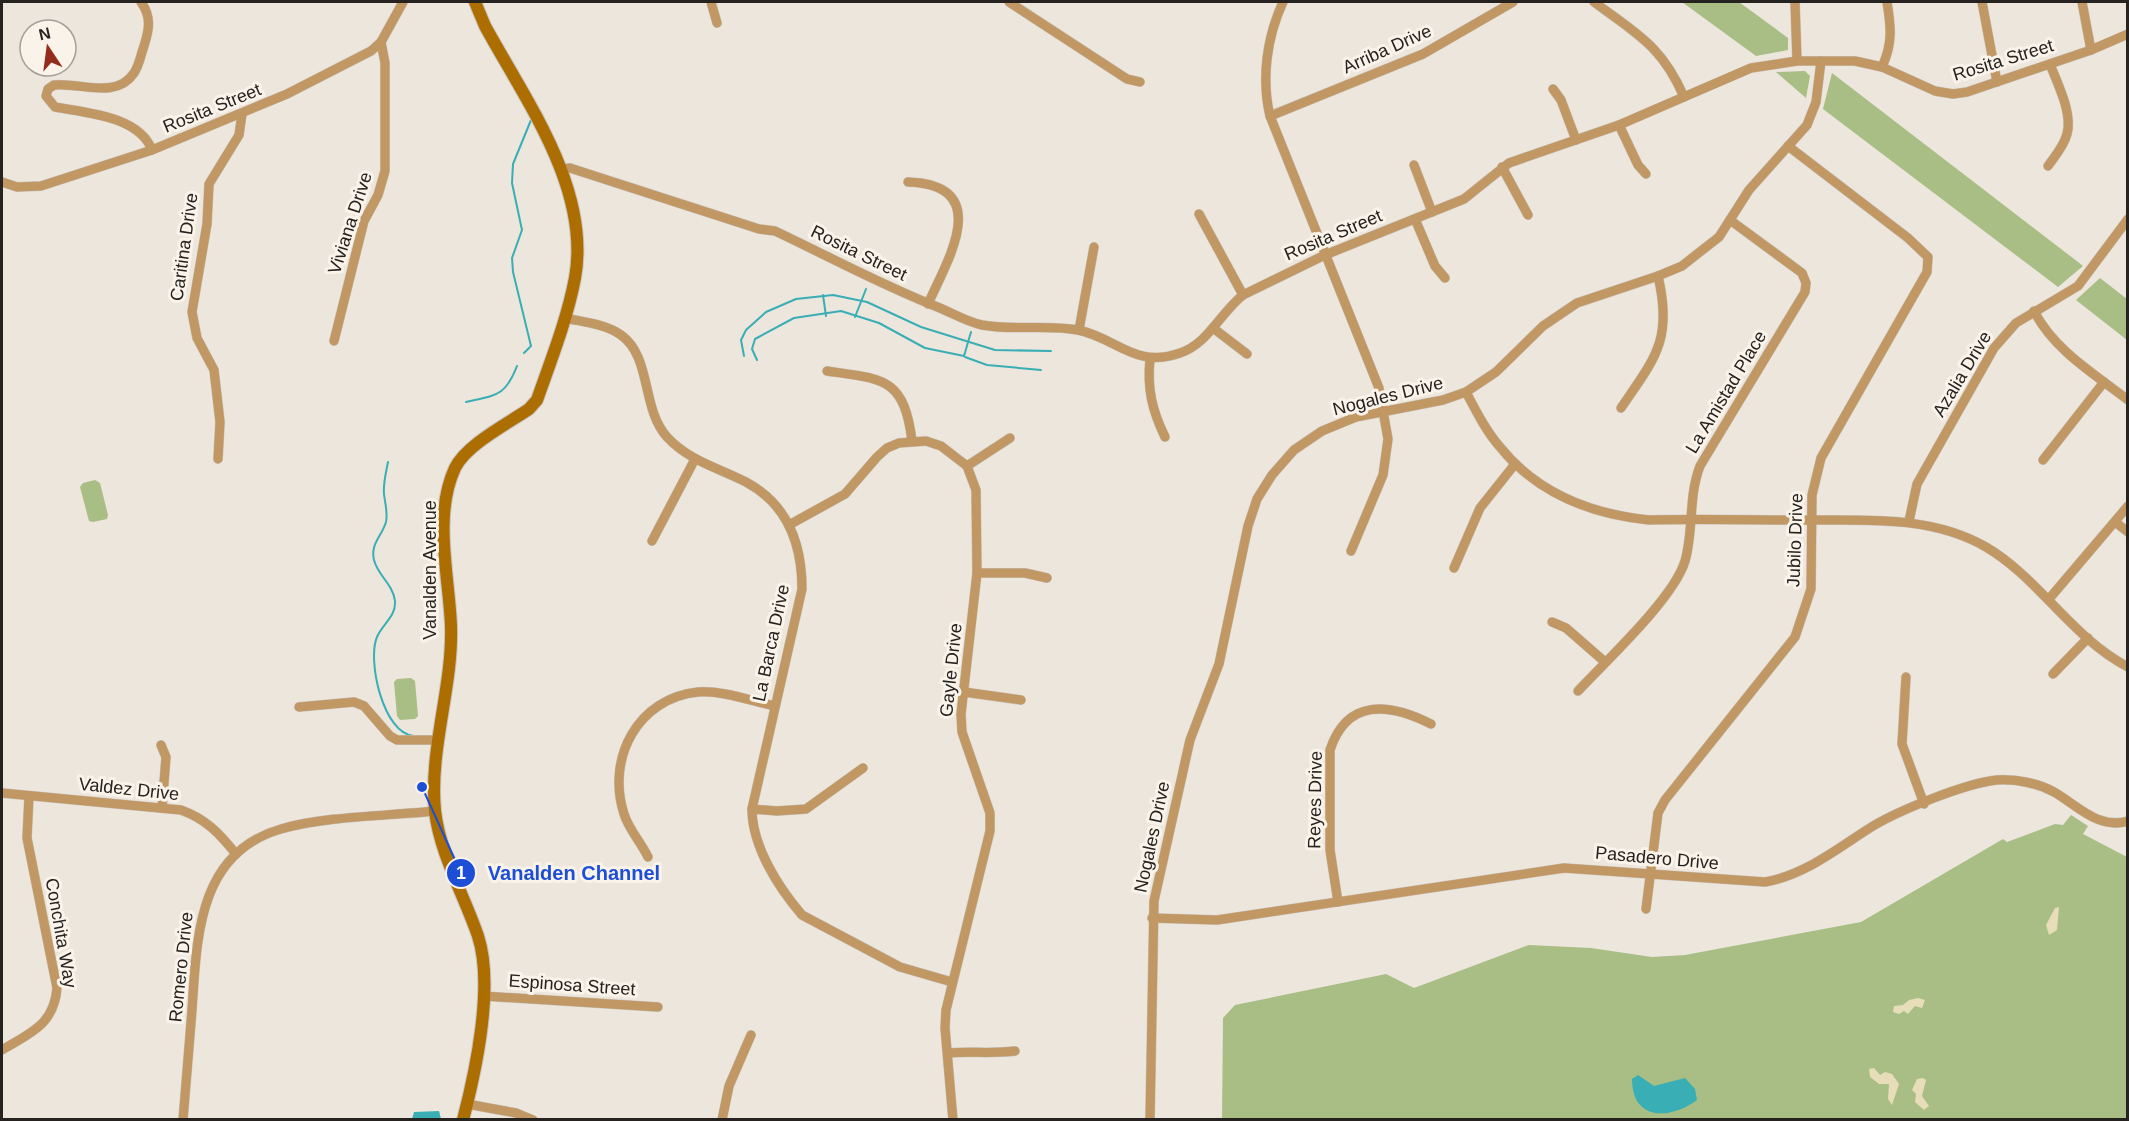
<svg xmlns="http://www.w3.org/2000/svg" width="2129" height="1121" font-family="Arial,sans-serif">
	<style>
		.green { fill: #a8be85 }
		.sand { fill: #e7ddb8 }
		.water { fill: #39aeb5 }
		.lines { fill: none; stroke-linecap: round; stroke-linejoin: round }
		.stream { stroke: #39aeb5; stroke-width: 2 }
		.minor-casing { stroke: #c9c3bb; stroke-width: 10 }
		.secondary-casing { stroke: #c9c3bb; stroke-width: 14 }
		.minor { stroke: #c19764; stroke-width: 9 }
		.secondary { stroke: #ac6d01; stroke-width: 12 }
		.labels { text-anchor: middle; stroke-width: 6; stroke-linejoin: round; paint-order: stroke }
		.street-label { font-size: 18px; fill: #25221f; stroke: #faf3ea }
		.leader { fill: none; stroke: #1d4ed8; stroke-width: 2 }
		.callout-dot { fill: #1d4ed8; stroke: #faf3ea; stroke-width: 2 }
		.mark-label { font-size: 18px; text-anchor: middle; font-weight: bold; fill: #fff }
		.callout-label { font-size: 20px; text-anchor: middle; font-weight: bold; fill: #1d4ed8; stroke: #faf3ea; stroke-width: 6; stroke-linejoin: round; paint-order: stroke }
	</style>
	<rect width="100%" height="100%" fill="#ede6dd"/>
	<!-- green -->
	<g class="green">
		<polygon points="1682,2 1739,2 1788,38 1788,50 1756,56"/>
		<polygon points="1805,71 1810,76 1806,98 1776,72"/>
		<polygon points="1832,73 2078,262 2083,266 2058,287 1823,109"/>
		<polygon points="2100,278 2127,299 2127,340 2076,300"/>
		<polygon points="95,480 100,483 108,515 107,519 93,522 89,521 80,487 83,483"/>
		<polygon points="411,678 415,681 418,716 415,719 400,720 397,716 394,682 397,679"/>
		<polygon points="2071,815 2088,826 2083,834 2127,857 2127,1119 1222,1120 1223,1018 1235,1005 1386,974 1414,988 1529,945 1591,948 1652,957 1685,955 1861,922 2003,839 2007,842 2055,824 2063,825"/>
	</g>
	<!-- sand -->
	<g class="sand">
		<polygon points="2059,907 2057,930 2049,935 2046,925 2055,908"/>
		<polygon points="1918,998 1925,1000 1922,1008 1915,1006 1908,1014 1904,1011 1899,1014 1893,1012 1894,1006 1903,1005 1909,1000"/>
		<polygon points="1874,1068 1880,1075 1885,1072 1892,1074 1899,1084 1892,1105 1888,1099 1889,1084 1879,1084 1870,1077 1869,1069"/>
		<polygon points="1923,1078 1926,1080 1922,1096 1929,1106 1924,1110 1915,1102 1916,1094 1912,1090 1917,1079"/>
	</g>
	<!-- water -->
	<g class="water">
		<path d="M1638,1075l16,11 31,-8 10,11 2,11c-27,20 -65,21 -65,-21z"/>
		<polygon points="439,1111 441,1119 412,1119 414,1112"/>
	</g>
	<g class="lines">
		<!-- stream -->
		<g class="stream">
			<polyline points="823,295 826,316"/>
			<polyline points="855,317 866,289"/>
			<polyline points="524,353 531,346 513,272 512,258 522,230 512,183 513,164 531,120"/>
			<polyline points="744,356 741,340 746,330 766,312 796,299 833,295 867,302 921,327 995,350 1051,351"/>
			<polyline points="965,357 987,365 1041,370"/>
			<polyline points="757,360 752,349 755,339 794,318 841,311 879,323 925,348 964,356 971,332"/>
			<path d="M466,402c30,-7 39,-5 51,-36"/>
			<path d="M388,462c-2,11 -5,21 -4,32 1,9 4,19 2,28 -4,14 -16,22 -12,38 4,16 19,24 21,41 1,16 -12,22 -18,36 -10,23 6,97 37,99"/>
		</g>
		<!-- minor casing -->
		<g class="minor-casing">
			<g id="minor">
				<path d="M141,2c11,15 8,28 3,44 -3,8 -5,20 -10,27 -18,27 -54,9 -80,12l-6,4 -2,7 9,11c32,6 84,9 97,43"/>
				<polyline points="711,2 717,23"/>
				<polyline points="1009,2 1127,79 1140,82"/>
				<path d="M1283,2c-16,35 -22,76 -13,114l109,272 4,23 5,28 -5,36 -32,76"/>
				<path d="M1594,2c43,32 68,44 90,95"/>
				<polyline points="1795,2 1797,61"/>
				<polyline points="1982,2 1997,82"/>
				<polyline points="2082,2 2091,50"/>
				<path d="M1882,67c11,-24 9,-40 5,-65"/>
				<polyline points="1553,89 1561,100 1576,140"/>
				<polyline points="1270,116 1423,54 1513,2"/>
				<polyline points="1619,125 1638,165 1646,174"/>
				<polyline points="1414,165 1432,212"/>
				<path d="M2048,166c7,-10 16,-20 19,-32 6,-21 -10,-51 -17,-70"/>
				<polyline points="1502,167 1528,215"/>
				<path d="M563,169l7,-1 189,61 16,2c55,26 108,55 165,77 14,6 28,14 42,17 32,6 64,-1 96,5 39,8 57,39 102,23 28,-9 41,-41 63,-58l82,-40 139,-56 45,-36 110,-38 132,-57 46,-7h58l27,6 53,24 18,3 14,-2 124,-42 37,-16"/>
				<polyline points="2,182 17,187 41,186 152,150 287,94 371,51 381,42 403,2"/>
				<path d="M908,182c87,3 39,79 20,122"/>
				<polyline points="1199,214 1243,295"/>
				<polyline points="1415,219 1435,266 1445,278"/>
				<path d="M2034,311c20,39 59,62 94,89"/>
				<path d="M565,318c18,4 41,6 56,17 31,22 20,73 46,102 22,24 52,31 79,45 41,22 56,62 56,107l-50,220c0,37 26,78 50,106l98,52 52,15"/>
				<polyline points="1213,328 1247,354"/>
				<polyline points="1079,330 1094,247"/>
				<polyline points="334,341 364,221 378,195 385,171 385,63 381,42"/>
				<path d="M1150,359c-3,30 2,51 15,78"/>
				<path d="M827,371c56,8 77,6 85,70"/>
				<path d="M1466,392c10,19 20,39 34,55 37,46 91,67 149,73 50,-1 100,0 150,0 63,1 130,-6 187,27 53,31 86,91 142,120"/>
				<path d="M1621,408c34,-50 52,-68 37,-132"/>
				<polyline points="218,459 220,422 214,370 197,338 192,312 207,224 209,184 239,135 242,114"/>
				<polyline points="2043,460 2104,382"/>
				<polyline points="967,466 1010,438"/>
				<polyline points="1909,521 1917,484 1994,348 2016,323 2078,286 2128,219"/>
				<polyline points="2115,522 2128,532"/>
				<polyline points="789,525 845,494 877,457 887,448 899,443 926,441 941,446 967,466 976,490 977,573 961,714 962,732 990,813 990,831 946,1010 945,1028 953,1120"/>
				<polyline points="652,541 695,459"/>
				<polyline points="1454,568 1480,508 1515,464"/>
				<polyline points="977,573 1025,573 1047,578"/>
				<polyline points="2049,599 2128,506"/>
				<polyline points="1552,622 1566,628 1605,662"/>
				<polyline points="2053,674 2088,638"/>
				<polyline points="1906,677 1902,744 1924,804"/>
				<path d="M1578,691c28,-30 96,-93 107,-130 9,-31 3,-64 15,-95l105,-174 1,-9 -4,-10 -72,-53"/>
				<polyline points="964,692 1021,700"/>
				<polyline points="299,707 354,702 364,706 390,736 397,740 439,740"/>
				<polyline points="161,745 166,757 162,808"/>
				<path d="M2,793l179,17c25,9 38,23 55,44"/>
				<polyline points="752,809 777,811 806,809 863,768"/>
				<path d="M648,857c-7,-15 -19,-27 -24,-43 -18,-56 14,-116 74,-122 24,-2 53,9 77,14"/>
				<path d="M1338,902l-8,-52v-100c17,-52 59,-47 101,-26"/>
				<polyline points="1646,909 1658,813 1665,800 1795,637 1811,589 1812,495 1821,458 1927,272 1928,257 1908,238 1788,146"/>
				<path d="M1152,918l65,2 347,-52 201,14c41,-7 74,-35 108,-56 27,-16 93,-43 124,-46 19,-1 41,3 57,12 23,13 44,38 74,29"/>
				<polyline points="483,996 658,1007"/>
				<path d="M2,1050c28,-17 52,-25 55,-62l-30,-150 2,-42"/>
				<path d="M948,1053c22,-2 45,1 67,-2"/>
				<polyline points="467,1104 516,1113 533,1120"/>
				<path d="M183,1120c3,-37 6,-73 9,-110 5,-71 5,-157 89,-181 45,-13 107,-13 154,-18"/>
				<polyline points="722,1120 729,1086 751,1035"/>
				<polyline points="1150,1120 1154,901 1190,740 1219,664 1248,526 1257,499 1272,475 1294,450 1322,431 1356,417 1443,400 1466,392 1496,372 1543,326 1577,303 1658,276 1682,266 1701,251 1719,237 1749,190 1807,125 1816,102 1821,61"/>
			</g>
		</g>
		<!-- secondary casing -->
		<g class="secondary-casing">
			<path id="secondary" d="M463,1120c13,-50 31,-135 15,-184 -14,-41 -38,-82 -43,-125 -6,-62 18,-124 16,-185 -2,-50 -18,-111 4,-158 11,-23 52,-44 74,-59l8,-9c14,-40 30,-80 38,-122 16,-89 -49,-177 -90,-252l-10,-24"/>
		</g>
		<!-- minor -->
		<use href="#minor" class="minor"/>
		<!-- secondary -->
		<use href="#secondary" class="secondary"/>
	</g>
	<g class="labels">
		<!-- street labels -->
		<g class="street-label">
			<text transform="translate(1387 49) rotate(-24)" y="6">Arriba Drive</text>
			<text transform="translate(2003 60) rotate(-17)" y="6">Rosita Street</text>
			<text transform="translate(212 108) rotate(-22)" y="6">Rosita Street</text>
			<text transform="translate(350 223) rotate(-72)" y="6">Viviana Drive</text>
			<text transform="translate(1333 235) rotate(-23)" y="6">Rosita Street</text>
			<text transform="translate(184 247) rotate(-82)" y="6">Caritina Drive</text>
			<text transform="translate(859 253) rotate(26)" y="6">Rosita Street</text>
			<text transform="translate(1962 374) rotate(-59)" y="6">Azalia Drive</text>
			<text transform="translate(1726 392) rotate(-59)" y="6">La Amistad Place</text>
			<text transform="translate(1388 396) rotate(-14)" y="6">Nogales Drive</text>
			<text transform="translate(1795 540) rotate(-88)" y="6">Jubilo Drive</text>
			<text transform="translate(430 570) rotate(-90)" y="6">Vanalden Avenue</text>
			<text transform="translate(771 643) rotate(-78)" y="6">La Barca Drive</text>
			<text transform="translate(951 670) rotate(-84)" y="6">Gayle Drive</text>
			<text transform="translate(129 789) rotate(6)" y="6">Valdez Drive</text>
			<text transform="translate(1315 800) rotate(-89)" y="6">Reyes Drive</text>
			<text transform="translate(1152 837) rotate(-78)" y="6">Nogales Drive</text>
			<text transform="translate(1657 858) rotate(5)" y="6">Pasadero Drive</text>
			<text transform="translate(61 933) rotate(80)" y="6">Conchita Way</text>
			<text transform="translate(181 967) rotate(-84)" y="6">Romero Drive</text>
			<text transform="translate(572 985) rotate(4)" y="6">Espinosa Street</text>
		</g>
	</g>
	<!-- callouts -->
	<path class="leader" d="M422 787L461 873"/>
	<g class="callout-dot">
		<circle cx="422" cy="787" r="6"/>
		<circle cx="461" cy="873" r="15"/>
	</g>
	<g class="mark-label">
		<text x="461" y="879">1</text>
	</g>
	<g class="callout-label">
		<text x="574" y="880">Vanalden Channel</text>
	</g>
	<!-- border -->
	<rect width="2129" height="1121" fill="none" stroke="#25221f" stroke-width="6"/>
	<!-- north arrow -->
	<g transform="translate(48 48) rotate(347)"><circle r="28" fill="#faf3ea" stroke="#a59f99" stroke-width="1.5"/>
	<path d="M0-4.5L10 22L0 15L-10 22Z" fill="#952b1a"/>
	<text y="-9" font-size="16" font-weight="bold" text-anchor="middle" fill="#25221f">N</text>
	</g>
</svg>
